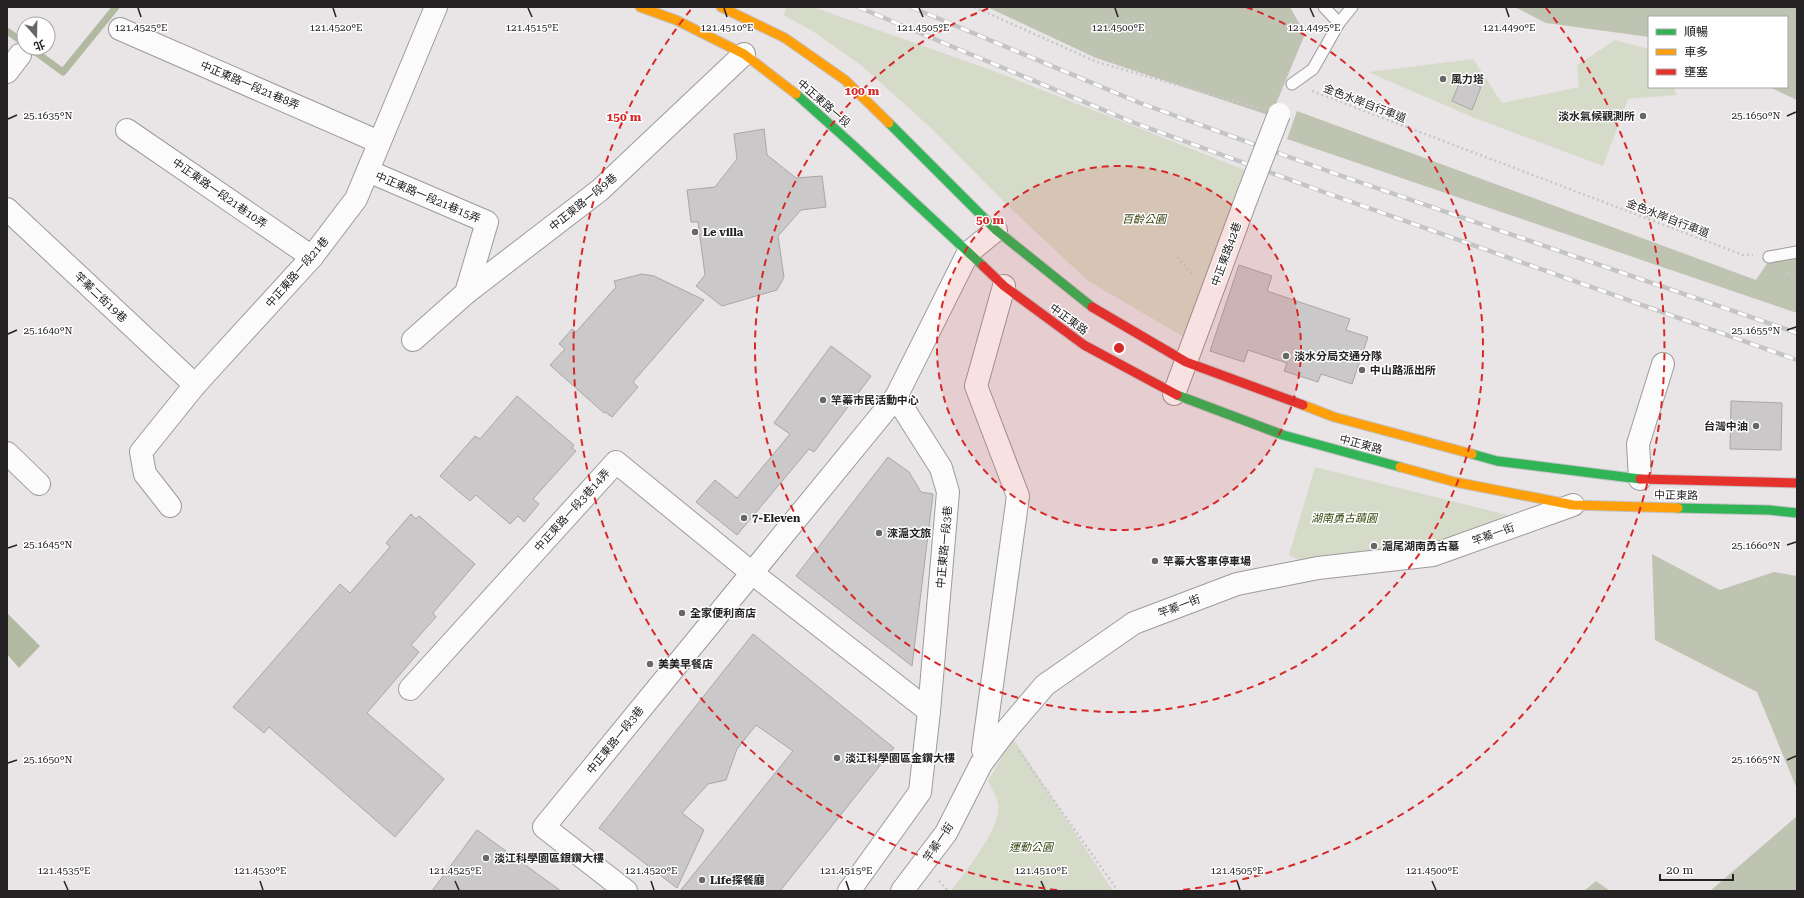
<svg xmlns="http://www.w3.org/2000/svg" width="1804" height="898" font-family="'Roboto Serif','Noto Sans TC',serif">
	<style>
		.green { fill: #d6dbc9 }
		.forest { fill: #bfc4b2 }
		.water { fill: #b1b9a1 }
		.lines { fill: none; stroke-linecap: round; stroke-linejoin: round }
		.stream { stroke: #b1b9a1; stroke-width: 7 }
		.building { fill: #cbc8c9; stroke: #a8a6a7 }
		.lane-casing { stroke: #9d9a9b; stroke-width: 13 }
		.street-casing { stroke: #9d9a9b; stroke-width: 24 }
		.fast-casing { stroke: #c3c1c2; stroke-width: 11 }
		.slow-casing { stroke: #c3c1c2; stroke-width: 11 }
		.jam-casing { stroke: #c3c1c2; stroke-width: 11 }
		.path { stroke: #c8c7c8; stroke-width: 2.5; stroke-dasharray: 2 3; stroke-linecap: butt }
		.lane { stroke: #fcfbfb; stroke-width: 11 }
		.street { stroke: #fcfbfb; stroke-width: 22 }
		.fast { stroke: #30b455; stroke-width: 9 }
		.slow { stroke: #ff9f0a; stroke-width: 9 }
		.jam { stroke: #e5322d; stroke-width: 9 }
		.rail-casing { stroke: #c4c4c4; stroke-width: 4.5 }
		.rail { stroke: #fff; stroke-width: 3; stroke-dasharray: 9; stroke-linecap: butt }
		.street-bridge-casing { stroke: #9d9a9b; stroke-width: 24; stroke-linecap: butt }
		.street-bridge { stroke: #fcfbfb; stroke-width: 22 }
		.ticks { fill: none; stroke: #242223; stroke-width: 1.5 }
		.ring { fill: none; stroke: #d62828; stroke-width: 2; stroke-dasharray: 7 5 }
		.poi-dot { fill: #696668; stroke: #fff; stroke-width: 1.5 }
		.labels { text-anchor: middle; stroke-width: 3; stroke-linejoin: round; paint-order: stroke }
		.poi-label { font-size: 11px; font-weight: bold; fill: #242223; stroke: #fff; text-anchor: start }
		.street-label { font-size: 11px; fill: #242223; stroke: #fff }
		.park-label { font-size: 11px; font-style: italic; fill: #36450c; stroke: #fff }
		.ticks-label { font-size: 10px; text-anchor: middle; fill: #242223; stroke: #fff; stroke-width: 3; stroke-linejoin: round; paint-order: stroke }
		.centre { fill: #d62828; stroke: #fff; stroke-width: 2 }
		.ring-label { font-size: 12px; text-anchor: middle; font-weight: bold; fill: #d62828; stroke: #fff; stroke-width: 3; stroke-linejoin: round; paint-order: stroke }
	</style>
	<rect width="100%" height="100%" fill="#e9e5e7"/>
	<!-- green -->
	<g class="green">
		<polygon points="787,7 813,7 994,71 1250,172 1189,340 1088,281 1008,206 933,130 862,66 811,30 783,15"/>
		<polygon points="1615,40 1649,49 1649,87 1673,87 1677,95 1628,99 1603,166 1472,117 1368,72 1473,59 1502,103 1579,87 1577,65"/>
		<polygon points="1315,467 1512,516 1433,547 1309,565 1289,555"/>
		<path d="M1013,738l100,153h-162c14,-19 51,-64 47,-87 -1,-8 -7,-16 -10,-23z"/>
	</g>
	<!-- forest -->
	<g class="forest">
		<polygon points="987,7 1290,7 1305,34 1271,116 1096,58"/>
		<polygon points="1515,7 1797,7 1797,100 1769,87 1787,87 1787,17 1649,17 1649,37 1546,23"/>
		<polygon points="1297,111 1756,280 1770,259 1797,259 1797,313 1287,139"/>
		<polygon points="1652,554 1720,590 1774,572 1797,576 1797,789 1757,692 1655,640"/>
		<polygon points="1797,816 1797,891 1710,891"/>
		<polygon points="1596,881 1610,891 1584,891"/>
	</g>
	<!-- water -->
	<polygon class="water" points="7,613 40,646 19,668 7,654"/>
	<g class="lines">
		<!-- stream -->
		<g class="stream">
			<polyline points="7,31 24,43"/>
			<polyline points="30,48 63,72 116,7"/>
		</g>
	</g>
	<!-- building -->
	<g class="building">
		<polygon points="1461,79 1481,87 1472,110 1452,101"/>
		<polygon points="764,129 767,155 796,178 822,176 826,207 801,210 778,236 784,277 777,290 722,306 696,286 705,275 698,222 691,222 687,190 715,187 737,159 734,134"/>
		<polygon points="1239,265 1272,276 1267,291 1350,319 1346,330 1368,337 1352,384 1321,374 1318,382 1284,371 1287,363 1248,350 1244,362 1210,351"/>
		<polygon points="642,274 654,276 704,300 633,382 638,387 612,417 605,412 604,413 550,365 565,349 559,344 572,329 576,332 616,287 614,281"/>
		<polygon points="831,346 871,376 814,452 809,449 737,535 696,502 715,480 737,498 790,434 774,423"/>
		<polygon points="517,396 574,445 572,448 576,451 533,499 539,504 524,522 518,516 510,524 476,495 470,501 440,476 475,436 480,439"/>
		<polygon points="1731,401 1782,403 1781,450 1730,449"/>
		<polygon points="888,457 909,472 921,492 933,494 912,666 796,576"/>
		<polygon points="411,514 416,519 419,516 475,564 433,613 436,617 411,645 419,652 367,713 444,779 395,837 269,727 264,733 233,707 340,584 350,593 390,547 386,543"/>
		<polygon points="753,634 894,748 780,891 680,891 793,751 756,725 737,749 726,780 708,784 682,813 704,830 677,888 599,828"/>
		<polygon points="477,830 561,891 432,891"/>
	</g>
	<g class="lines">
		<!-- lane casing -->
		<g class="lane-casing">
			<g id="lane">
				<polyline points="1324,7 1339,23"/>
				<polyline points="1292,84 1313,69 1339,23 1352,7"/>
				<polyline points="1769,257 1797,252"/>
			</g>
		</g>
		<!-- street casing -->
		<g class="street-casing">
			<g id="street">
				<polyline points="120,29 379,142"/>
				<polyline points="7,72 20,55"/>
				<polyline points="127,130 312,257"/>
				<polyline points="368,171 487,222 466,293"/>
				<polyline points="7,209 195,385"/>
				<polyline points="413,340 466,293 600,190 744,54"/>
				<polyline points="1174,394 1247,197"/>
				<polyline points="7,453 39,484"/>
				<polyline points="1640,479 1638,444 1663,364"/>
				<polyline points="170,506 145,474 141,452 195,385 312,257 356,199 436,7"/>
				<polyline points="410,689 616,462 752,573 929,711"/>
				<polyline points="983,750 1018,496 976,386 1004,286"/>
				<polyline points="626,891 544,827 896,397 968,253 996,230"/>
				<polyline points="849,891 920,792 929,711 948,492 941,468 896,397"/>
				<polyline points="902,891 946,833 981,764 1005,732 1045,685 1134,623 1237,584 1318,568 1433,555 1573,505"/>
			</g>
		</g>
		<!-- fast casing -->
		<g class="fast-casing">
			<g id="fast">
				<polyline points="796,94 853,145 983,266"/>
				<polyline points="889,123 996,230 1092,307"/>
				<polyline points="1177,395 1283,435 1400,467"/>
				<polyline points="1472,454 1497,461 1640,479"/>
				<polyline points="1678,508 1769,510 1797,513"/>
			</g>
		</g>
		<!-- slow casing -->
		<g class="slow-casing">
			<g id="slow">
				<polyline points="640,7 676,20 744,54 796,94"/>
				<polyline points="721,7 785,38 845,80 889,123"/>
				<polyline points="1303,405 1334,417 1472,454"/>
				<polyline points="1400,467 1455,482 1573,505 1678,508"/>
			</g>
		</g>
		<!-- jam casing -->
		<g class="jam-casing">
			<g id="jam">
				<polyline points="983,266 1004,286 1084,345 1177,395"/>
				<polyline points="1092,307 1186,362 1303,405"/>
				<polyline points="1640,479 1797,483"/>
			</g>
		</g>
		<!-- path -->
		<g class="path">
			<polyline points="974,7 1097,62 1258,108"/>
			<polyline points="1312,91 1743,255 1753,255"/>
			<polyline points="1177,257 1193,274"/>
			<polyline points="1787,273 1797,278"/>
			<polyline points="1019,751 1118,891"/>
			<polyline points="939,881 948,891"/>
		</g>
		<!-- lane -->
		<use href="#lane" class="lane"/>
		<!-- street -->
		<use href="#street" class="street"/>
		<!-- fast -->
		<use href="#fast" class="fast"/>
		<!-- slow -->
		<use href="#slow" class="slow"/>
		<!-- jam -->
		<use href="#jam" class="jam"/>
		<!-- rail casing -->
		<g class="rail-casing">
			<g id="rail">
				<polyline points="858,7 1132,122 1332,195 1797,360"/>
				<polyline points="911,7 1140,103 1339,175 1797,333"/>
			</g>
		</g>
		<!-- rail -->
		<use href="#rail" class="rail"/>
		<!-- street-bridge casing -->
		<g class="street-bridge-casing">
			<polyline id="street-bridge" points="1247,197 1279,114"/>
		</g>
		<!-- street-bridge -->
		<use href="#street-bridge" class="street-bridge"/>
	</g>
	<!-- ticks -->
	<path class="ticks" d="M138,8l3,9M333,8l3,9M528,8l4,9M724,8l3,9M919,8l4,9M1115,8l3,9M1310,8l4,9M1506,8l3,9M1787,116l9,-4M8,119l9,-4M1787,330l9,-3M8,334l9,-4M1787,545l9,-3M8,548l9,-3M1787,760l9,-4M8,763l9,-3M64,881l4,9M260,881l3,9M455,881l4,9M651,881l3,9M846,881l3,9M1041,881l4,9M1237,881l3,9M1432,881l4,9"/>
	<!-- distance rings -->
	<circle cx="1119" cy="348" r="182" fill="#d62828" fill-opacity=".12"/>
	<g class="ring">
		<circle cx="1119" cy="348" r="182"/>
		<path d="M1246 7A364 364 0 1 1 992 7"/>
		<path d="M1057 890A546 546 0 0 1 692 8M1546 8A546 546 0 0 1 1181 890"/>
	</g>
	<!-- markers -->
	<g class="poi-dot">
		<circle cx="1443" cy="79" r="4"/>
		<circle cx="1643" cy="116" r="4"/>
		<circle cx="695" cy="232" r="4"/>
		<circle cx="1286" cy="356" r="4"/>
		<circle cx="1362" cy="370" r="4"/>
		<circle cx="823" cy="400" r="4"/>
		<circle cx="1756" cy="426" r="4"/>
		<circle cx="744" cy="518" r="4"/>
		<circle cx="879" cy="533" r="4"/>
		<circle cx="1374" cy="546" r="4"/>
		<circle cx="1155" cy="561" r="4"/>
		<circle cx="682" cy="613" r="4"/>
		<circle cx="650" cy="664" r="4"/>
		<circle cx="837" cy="758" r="4"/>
		<circle cx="486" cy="858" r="4"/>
		<circle cx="702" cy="880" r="4"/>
	</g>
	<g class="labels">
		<!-- poi labels -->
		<g class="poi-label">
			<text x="1451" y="83">風力塔</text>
			<text x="1635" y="120" text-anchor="end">淡水氣候觀測所</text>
			<text x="703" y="236">Le villa</text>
			<text x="1294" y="360">淡水分局交通分隊</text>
			<text x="1370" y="374">中山路派出所</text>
			<text x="831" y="404">竿蓁市民活動中心</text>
			<text x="1748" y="430" text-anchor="end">台灣中油</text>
			<text x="752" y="522">7-Eleven</text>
			<text x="887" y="537">淶滬文旅</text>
			<text x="1382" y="550">滬尾湖南勇古墓</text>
			<text x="1163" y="565">竿蓁大客車停車場</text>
			<text x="690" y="617">全家便利商店</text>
			<text x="658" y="668">美美早餐店</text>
			<text x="845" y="762">淡江科學園區金鑽大樓</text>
			<text x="494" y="862">淡江科學園區銀鑽大樓</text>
			<text x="710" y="884">Life探餐廳</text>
		</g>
		<!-- street labels -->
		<g class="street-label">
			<text transform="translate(250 85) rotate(23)" y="4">中正東路一段21巷8弄</text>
			<text transform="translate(824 103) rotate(41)" y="4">中正東路一段</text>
			<text transform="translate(1365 103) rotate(21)" y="4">金色水岸自行車道</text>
			<text transform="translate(220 193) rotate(35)" y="4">中正東路一段21巷10弄</text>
			<text transform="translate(428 197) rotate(23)" y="4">中正東路一段21巷15弄</text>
			<text transform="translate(583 202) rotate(-39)" y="4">中正東路一段9巷</text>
			<text transform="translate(1668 218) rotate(21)" y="4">金色水岸自行車道</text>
			<text transform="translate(1226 254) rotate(-70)" y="4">中正東路42巷</text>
			<text transform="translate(297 272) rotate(-49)" y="4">中正東路一段21巷</text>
			<text transform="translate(101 297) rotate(43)" y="4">竿蓁二街19巷</text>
			<text transform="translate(1069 319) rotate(36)" y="4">中正東路</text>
			<text transform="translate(1361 444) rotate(15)" y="4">中正東路</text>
			<text transform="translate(1676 495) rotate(1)" y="4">中正東路</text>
			<text transform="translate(572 510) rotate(-48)" y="4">中正東路一段3巷14弄</text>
			<text transform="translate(1493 534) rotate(-20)" y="4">竿蓁一街</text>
			<text transform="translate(944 547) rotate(-85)" y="4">中正東路一段3巷</text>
			<text transform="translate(1179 606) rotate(-21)" y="4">竿蓁一街</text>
			<text transform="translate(615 740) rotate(-51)" y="4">中正東路一段3巷</text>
			<text transform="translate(938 842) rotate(-56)" y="4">竿蓁一街</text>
		</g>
		<!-- park labels -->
		<g class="park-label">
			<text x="1144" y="223">百齡公園</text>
			<text x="1344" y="522">湖南勇古蹟園</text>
			<text x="1031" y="851">運動公園</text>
		</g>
	</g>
	<g class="ticks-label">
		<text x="141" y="31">121.4525°E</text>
		<text x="336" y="31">121.4520°E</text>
		<text x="727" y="31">121.4510°E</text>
		<text x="923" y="31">121.4505°E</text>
		<text x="1509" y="31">121.4490°E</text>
		<text x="532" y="31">121.4515°E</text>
		<text x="1118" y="31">121.4500°E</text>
		<text x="1314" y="31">121.4495°E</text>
		<text x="48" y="119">25.1635°N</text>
		<text x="1756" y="119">25.1650°N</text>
		<text x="48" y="334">25.1640°N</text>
		<text x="1756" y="334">25.1655°N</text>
		<text x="48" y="548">25.1645°N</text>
		<text x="1756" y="549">25.1660°N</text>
		<text x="48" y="763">25.1650°N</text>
		<text x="1756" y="763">25.1665°N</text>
		<text x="64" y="874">121.4535°E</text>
		<text x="260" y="874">121.4530°E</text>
		<text x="455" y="874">121.4525°E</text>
		<text x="651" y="874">121.4520°E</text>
		<text x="846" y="874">121.4515°E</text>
		<text x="1041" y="874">121.4510°E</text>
		<text x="1237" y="874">121.4505°E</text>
		<text x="1432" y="874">121.4500°E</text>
	</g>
	<circle cx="1119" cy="348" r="6" class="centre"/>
	<g class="ring-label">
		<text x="862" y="95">100 m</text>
		<text x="624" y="121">150 m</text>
		<text x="990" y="224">50 m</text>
	</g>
	<!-- border -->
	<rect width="1804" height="898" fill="none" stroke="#242223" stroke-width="16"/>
	<!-- legend -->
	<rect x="1648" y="16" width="140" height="72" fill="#ffffff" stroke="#a7a7a7"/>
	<rect x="1656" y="29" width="20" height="6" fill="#30b455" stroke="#a7a7a7"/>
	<text x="1684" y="36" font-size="12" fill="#242223">順暢</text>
	<rect x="1656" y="49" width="20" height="6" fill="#ff9f0a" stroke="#a7a7a7"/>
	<text x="1684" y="56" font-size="12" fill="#242223">車多</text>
	<rect x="1656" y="69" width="20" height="6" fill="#e5322d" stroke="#a7a7a7"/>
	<text x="1684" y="76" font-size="12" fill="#242223">壅塞</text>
	<!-- north arrow -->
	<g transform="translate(36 36) rotate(160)"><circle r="19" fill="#ffffff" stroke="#a7a7a7"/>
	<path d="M0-3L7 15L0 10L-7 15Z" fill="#696668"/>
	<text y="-6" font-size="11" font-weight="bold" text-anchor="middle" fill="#242223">北</text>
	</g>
	<!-- scale -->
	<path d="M1660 874v6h73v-6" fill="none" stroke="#242223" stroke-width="2"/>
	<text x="1666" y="874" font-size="12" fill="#242223" stroke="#ffffff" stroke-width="3" paint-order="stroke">20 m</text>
</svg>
